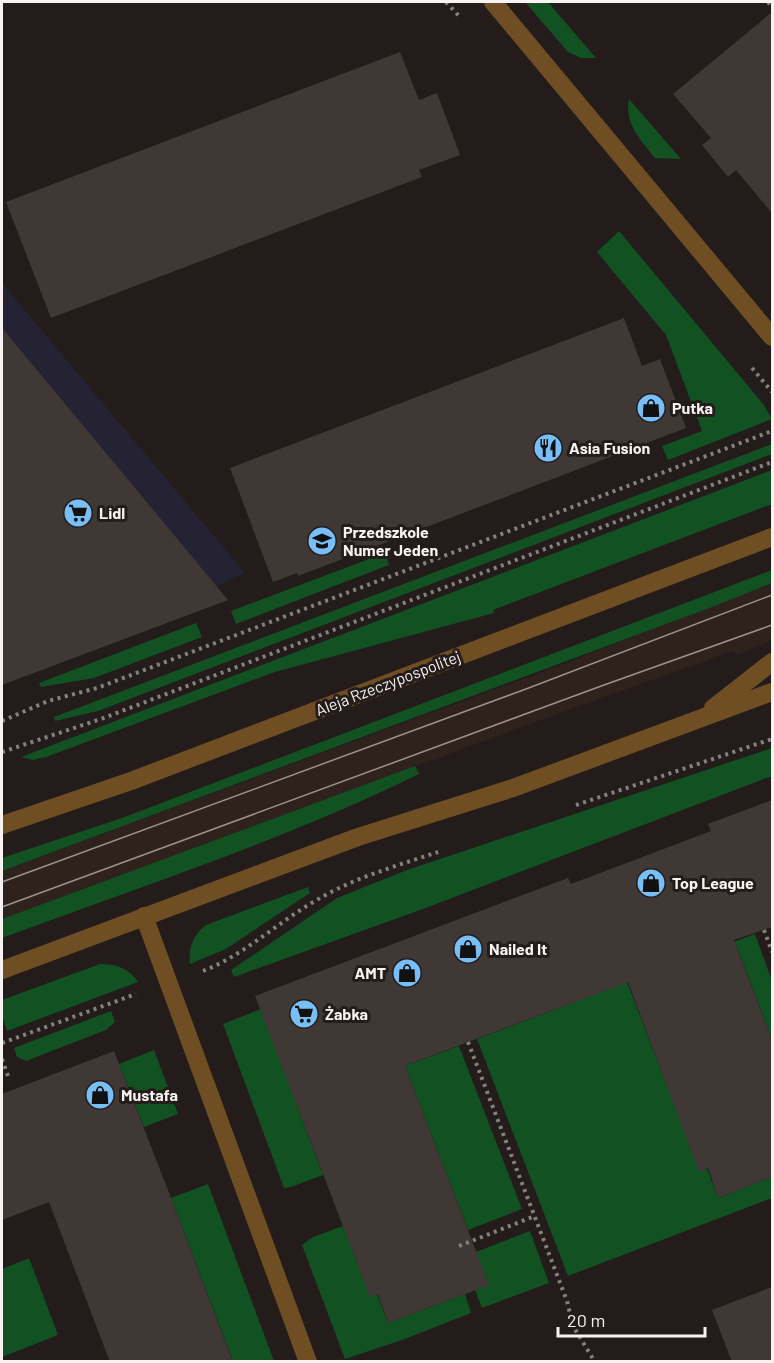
<svg xmlns="http://www.w3.org/2000/svg" width="774" height="1363" font-family="Barlow,sans-serif">
	<style>
		.commercial { fill: #252333 }
		.built { fill: #2f221d }
		.green { fill: #115122 }
		.building { fill: #3f3834 }
		.lines { fill: none; stroke-linecap: round; stroke-linejoin: round }
		.path { stroke: #86807f; stroke-width: 4; stroke-dasharray: 3 4.5; stroke-linecap: butt }
		.minor { stroke: #6f4e23; stroke-width: 18 }
		.tram { stroke: #989391; stroke-width: 1.5 }
		.labels { text-anchor: middle; stroke-width: 6; stroke-linejoin: round; paint-order: stroke }
		.poi-label { font-size: 16px; font-weight: bold; fill: #f8f3f2; stroke: #231c1a; text-anchor: start }
		.street-label { font-size: 16px; fill: #f8f3f2; stroke: #231c1a }
	</style>
	<rect width="100%" height="100%" fill="#231c1a"/>
	<!-- commercial -->
	<polygon class="commercial" points="2,283 245,573 2,683"/>
	<!-- built -->
	<polygon class="built" points="772,583 772,640 736,655 734,651 725,654 565,711 2,919 2,871 550,669"/>
	<!-- green -->
	<g class="green">
		<polygon points="525,2 548,2 596,58 581,58 568,52"/>
		<path d="M629,99l52,60 -26,-1c-14,-18 -31,-34 -26,-59z"/>
		<polygon points="619,231 764,405 772,419 668,460 662,446 702,431 666,335 597,252"/>
		<polygon points="772,444 772,454 98,711 55,721 54,717"/>
		<polygon points="772,470 772,504 493,610 494,613 275,672 46,757 33,760 21,757"/>
		<polygon points="385,553 389,565 236,624 231,611"/>
		<polygon points="772,570 772,583 712,607 2,871 2,858 122,818"/>
		<polygon points="196,623 202,637 94,678 41,687 39,683"/>
		<polygon points="772,748 772,776 423,909 234,977 231,970 337,898 407,870"/>
		<path d="M415,766l4,8c-134,66 -278,112 -417,164v-19z"/>
		<path d="M308,887l2,6 -84,56 -36,15c-2,-16 3,-29 16,-39z"/>
		<polygon points="755,934 772,981 772,1040 737,947 728,944"/>
		<path d="M100,964c16,0 29,4 38,18l-131,49 -5,-16v-15z"/>
		<polygon points="627,982 700,1171 707,1169 718,1198 772,1177 772,1198 568,1276 477,1039"/>
		<polygon points="261,1009 323,1175 291,1187 284,1188 223,1024"/>
		<polygon points="111,1011 115,1022 106,1030 26,1061 17,1057 14,1048"/>
		<polygon points="459,1046 522,1209 468,1230 405,1066"/>
		<polygon points="154,1050 178,1114 144,1127 119,1064"/>
		<polygon points="208,1184 274,1361 233,1361 171,1198"/>
		<polygon points="343,1226 370,1296 377,1294 388,1323 465,1294 471,1313 402,1340 345,1359 302,1245 313,1237"/>
		<polygon points="530,1231 549,1283 482,1308 475,1290 476,1252"/>
		<polygon points="29,1258 58,1335 2,1357 2,1269"/>
	</g>
	<!-- building -->
	<g class="building">
		<polygon points="772,12 772,213 736,170 728,177 702,145 711,138 673,94"/>
		<polygon points="400,52 419,100 437,93 460,155 419,170 422,177 51,318 6,202"/>
		<polygon points="624,318 642,366 660,359 686,428 298,576 297,573 273,582 230,468"/>
		<polygon points="2,328 228,600 2,685"/>
		<polygon points="772,800 772,927 734,940 772,1040 772,1177 718,1198 708,1168 699,1172 628,982 468,1042 405,1066 489,1285 388,1323 378,1294 370,1297 255,996 568,878 571,884 711,831 708,824"/>
		<polygon points="114,1051 171,1198 233,1362 110,1362 49,1202 2,1220 2,1094"/>
		<polygon points="772,1287 772,1362 732,1362 712,1310"/>
	</g>
	<g class="lines">
		<!-- path -->
		<g class="path">
			<polyline points="446,2 459,16"/>
			<polyline points="768,2 772,7"/>
			<polyline points="752,368 772,392"/>
			<polyline points="2,721 48,701 97,688 772,431"/>
			<polyline points="2,752 101,719 772,462"/>
			<polyline points="576,805 772,739"/>
			<polyline points="764,930 772,952"/>
			<path d="M203,971c41,-16 74,-48 112,-70 38,-23 81,-35 123,-49"/>
			<polyline points="468,1042 567,1301 573,1326 595,1362"/>
			<polyline points="2,1043 136,994"/>
			<polyline points="2,1059 9,1079"/>
			<polyline points="459,1246 535,1216"/>
		</g>
		<!-- minor -->
		<g class="minor">
			<polyline points="493,2 772,337"/>
			<polyline points="713,708 772,662"/>
			<polyline points="2,825 131,781 772,537"/>
			<polyline points="144,916 308,1362"/>
			<polyline points="2,970 358,837 513,788 772,692"/>
		</g>
		<!-- tram -->
		<g class="tram">
			<polyline points="2,882 526,689 772,595"/>
			<polyline points="2,907 604,685 772,625"/>
		</g>
	</g>
	<!-- icons -->
	<defs>
		<g id="shop-disc" transform="scale(1.5)"><circle r="9.5" fill="#78bff7" stroke="#231c1a"/><path d="M-5-2.5h2.3a2.7 3.5 0 0 1 5.4 0H5L5.5 6h-11ZM-1.5-2.5h3a1.5 2.3 0 0 0-3 0Z" fill="#111"/></g>
		<g id="restaurant-disc" transform="scale(1.5)"><circle r="9.5" fill="#78bff7" stroke="#231c1a"/><path d="M-5-6h1v4h1v-4h1v4h1v-4h1v5L-1.5 .5V6h-2V.5L-5-1ZM5-6V6H3V1.5H1.5Q1.5-4 5-6Z" fill="#111"/></g>
		<g id="supermarket-disc" transform="scale(1.5)"><circle r="9.5" fill="#78bff7" stroke="#231c1a"/><path d="M-6-5.5h2.5l.6 2H6L4.5 2H-2.5L-4.4-4H-6ZM-1.5 3.2a1.3 1.3 0 1 0 .1 0ZM3 3.2a1.3 1.3 0 1 0 .1 0Z" fill="#111"/></g>
		<g id="school-disc" transform="scale(1.5)"><circle r="9.5" fill="#78bff7" stroke="#231c1a"/><path d="M0-5L7-2L0 1L-7-2ZM-4 1L0 2.5L4 1V4Q0 6-4 4Z" fill="#111"/></g>
	</defs>
	<g fill-rule="evenodd">
		<use href="#shop-disc" x="651" y="408"/>
		<use href="#restaurant-disc" x="548" y="448"/>
		<use href="#supermarket-disc" x="78" y="513"/>
		<use href="#school-disc" x="322" y="541"/>
		<use href="#shop-disc" x="651" y="883"/>
		<use href="#shop-disc" x="468" y="949"/>
		<use href="#shop-disc" x="407" y="973"/>
		<use href="#supermarket-disc" x="304" y="1014"/>
		<use href="#shop-disc" x="100" y="1095"/>
	</g>
	<g class="labels">
		<!-- poi labels -->
		<g class="poi-label">
			<text x="672" y="414">Putka</text>
			<text x="569" y="454">Asia Fusion</text>
			<text x="99" y="519">Lidl</text>
			<text x="343" y="538">Przedszkole<tspan x="343" dy="18">Numer Jeden</tspan></text>
			<text x="672" y="889">Top League</text>
			<text x="489" y="955">Nailed It</text>
			<text x="386" y="979" text-anchor="end">AMT</text>
			<text x="325" y="1020">Żabka</text>
			<text x="121" y="1101">Mustafa</text>
		</g>
		<!-- street labels -->
		<g class="street-label">
			<text transform="translate(388 683) rotate(-21)" y="6">Aleja Rzeczypospolitej</text>
		</g>
	</g>
	<!-- border -->
	<rect width="774" height="1363" fill="none" stroke="#f8f3f2" stroke-width="6"/>
	<!-- scale -->
	<path d="M558 1327v9h147v-9" fill="none" stroke="#f8f3f2" stroke-width="3"/>
	<text x="567" y="1327" font-size="18" fill="#f8f3f2" stroke="#231c1a" stroke-width="4.5" paint-order="stroke">20 m</text>
</svg>
